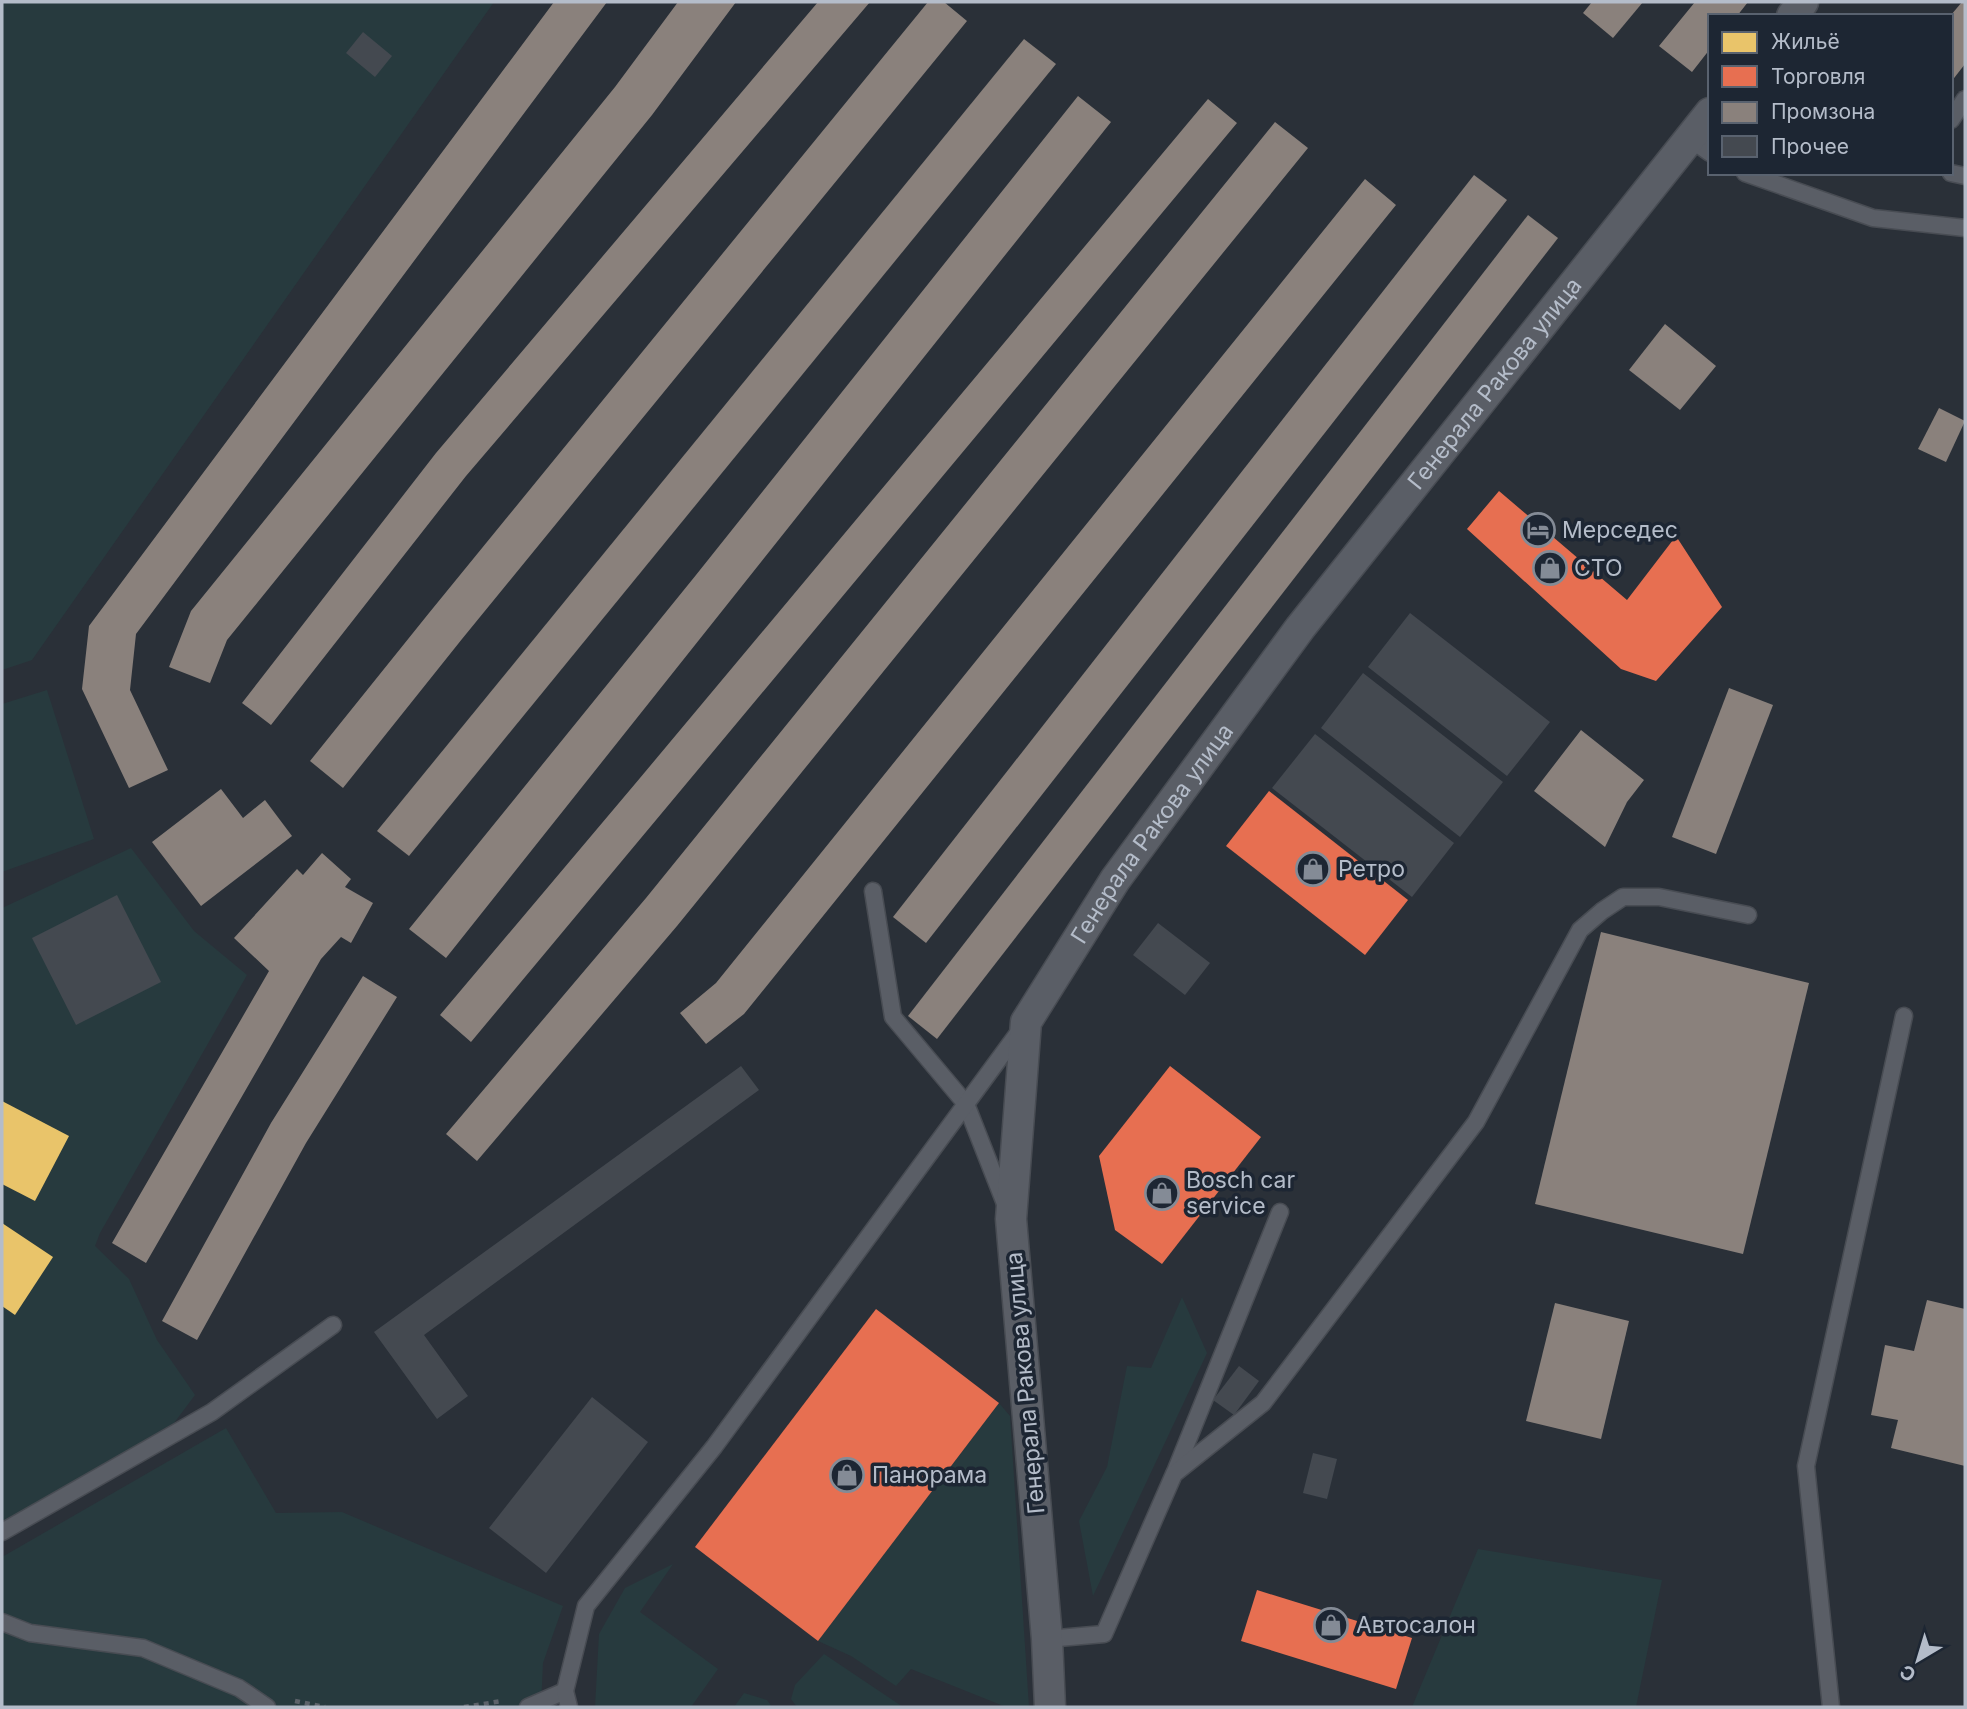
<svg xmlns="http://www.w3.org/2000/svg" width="1967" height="1709" font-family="Inter,sans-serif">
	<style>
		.green { fill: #273a3e }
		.homes { fill: #e9c46a }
		.shops { fill: #e76f51 }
		.industry { fill: #8a817c }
		.building { fill: #444950 }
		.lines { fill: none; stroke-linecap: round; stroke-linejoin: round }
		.lane-casing { stroke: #484c53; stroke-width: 19 }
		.street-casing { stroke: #484c53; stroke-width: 33 }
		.path { stroke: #5d636a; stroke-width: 4.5; stroke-dasharray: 5 5; stroke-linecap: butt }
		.lane { stroke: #5a5e66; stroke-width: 16 }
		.street { stroke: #5a5e66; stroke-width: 30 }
		.labels { text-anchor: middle; stroke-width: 7; stroke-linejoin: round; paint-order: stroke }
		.street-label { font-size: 23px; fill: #b4bcc9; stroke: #1d2633 }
		.poi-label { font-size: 23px; fill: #b4bcc9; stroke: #1d2633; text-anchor: start }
	</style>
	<rect width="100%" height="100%" fill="#2a3038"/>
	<!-- green -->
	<g class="green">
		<polygon points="2,2 494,2 32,660 2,670"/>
		<polygon points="47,690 94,839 2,872 2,704"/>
		<polygon points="131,848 194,931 247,975 100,1233 95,1246 129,1279 157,1340 195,1395 174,1423 2,1524 2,908"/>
		<polygon points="1182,1297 1207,1353 1093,1596 1079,1521 1107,1467 1127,1366 1151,1368"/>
		<polygon points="999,1403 1010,1416 1029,1707 1006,1707 911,1669 896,1686 851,1656 818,1641"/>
		<polygon points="226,1428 276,1513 342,1512 563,1606 543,1663 541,1707 2,1707 2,1557"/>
		<polygon points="1478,1549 1662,1580 1636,1707 1412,1707"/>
		<polygon points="673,1564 640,1612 718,1669 691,1707 595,1707 599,1634 625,1588"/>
		<polygon points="824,1654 900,1705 905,1707 797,1707 791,1699 795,1685"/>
		<polygon points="744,1693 767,1700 772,1707 734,1707"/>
	</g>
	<!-- homes -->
	<g class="homes">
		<polygon points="2,1101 69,1136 35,1201 2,1184"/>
		<polygon points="2,1223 53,1257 15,1315 2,1306"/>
	</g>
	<!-- shops -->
	<g class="shops">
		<polygon points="1499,491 1627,600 1676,536 1722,607 1656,681 1621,669 1467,529"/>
		<polygon points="1269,791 1408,900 1365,955 1226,846"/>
		<polygon points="1170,1066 1261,1137 1162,1264 1115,1230 1099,1156"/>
		<polygon points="876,1309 999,1403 818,1641 695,1547"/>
		<polygon points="1257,1590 1412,1638 1396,1689 1241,1641"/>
	</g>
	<!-- industry -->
	<g class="industry">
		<polygon points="554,2 607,2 136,634 130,690 168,770 129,788 82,689 89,626"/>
		<polygon points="678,2 736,2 652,115 227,640 210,683 169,667 191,611 615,87"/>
		<polygon points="818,2 870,2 466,476 271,725 242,703 436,453"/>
		<polygon points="928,2 944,2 967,21 462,639 343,788 310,761 429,613"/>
		<polygon points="1592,2 1643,2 1613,38 1583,13"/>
		<polygon points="1695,2 1748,2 1737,16 1710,16 1710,49 1692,72 1659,46"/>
		<polygon points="1962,2 1965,2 1965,64 1951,82 1951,15"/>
		<polygon points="1024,39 1056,64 409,856 377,831"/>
		<polygon points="1078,96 1111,122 446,958 409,929 696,575"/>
		<polygon points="1208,99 1237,123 471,1042 440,1015 640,778"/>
		<polygon points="1275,122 1308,148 677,926 477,1161 446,1134 646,898"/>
		<polygon points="1474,175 1507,200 926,943 893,917"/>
		<polygon points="1365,179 1396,205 744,1014 706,1044 680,1013 716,983"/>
		<polygon points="1528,215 1558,238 937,1039 908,1016"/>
		<polygon points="1665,324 1716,366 1680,410 1629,370"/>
		<polygon points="1939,408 1965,421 1946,462 1918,449"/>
		<polygon points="1729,688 1773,705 1716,854 1672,837"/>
		<polygon points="1581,730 1644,780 1627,802 1605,847 1534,791"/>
		<polygon points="221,789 243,818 265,800 292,836 201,906 152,842"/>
		<polygon points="322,853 351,879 345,887 373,903 351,943 341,937 321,959 146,1263 112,1243 269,971 234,938 297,869 303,875"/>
		<polygon points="1601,932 1809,983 1743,1254 1535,1204"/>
		<polygon points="363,976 397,997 306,1143 197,1340 162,1321 271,1123"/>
		<polygon points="1927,1300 1965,1309 1965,1466 1891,1448 1898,1420 1871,1415 1885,1345 1914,1351"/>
		<polygon points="1555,1303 1629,1321 1601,1439 1526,1421"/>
	</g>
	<!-- building -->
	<g class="building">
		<polygon points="363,32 392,56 375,77 346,53"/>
		<polygon points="1410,613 1550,722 1507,776 1368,667"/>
		<polygon points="1363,673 1503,782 1460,837 1321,728"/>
		<polygon points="1315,734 1454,843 1412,897 1272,788"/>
		<polygon points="117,895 161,982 76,1025 32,938"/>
		<polygon points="1158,923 1210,963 1185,995 1133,955"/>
		<polygon points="741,1066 759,1090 424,1335 468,1396 437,1419 374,1332"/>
		<polygon points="1239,1366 1259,1381 1234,1415 1213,1400"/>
		<polygon points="592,1397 648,1442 546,1573 489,1528"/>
		<polygon points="1313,1453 1337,1459 1327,1499 1303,1493"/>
	</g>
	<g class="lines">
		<!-- lane casing -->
		<g class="lane-casing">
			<g id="lane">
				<polyline points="1951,120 1965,99"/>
				<polyline points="1689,138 1710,153"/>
				<polyline points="1745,173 1873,218 1965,228"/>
				<polyline points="1951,173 1965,176"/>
				<polyline points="873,891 893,1017 966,1104 1006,1206"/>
				<polyline points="1175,1472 1280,1212"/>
				<polyline points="2,1532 212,1412 333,1325"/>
				<polyline points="2,1622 30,1633 143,1648 239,1688 267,1707"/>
				<polyline points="1047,1639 1104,1634 1174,1474 1263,1403 1476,1122 1580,930 1602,911 1623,897 1659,897 1748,915"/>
				<polyline points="528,1707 565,1691"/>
				<polyline points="569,1707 565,1691 586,1606 714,1447 1021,1029"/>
				<polyline points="1831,1707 1806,1466 1904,1016"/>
			</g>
		</g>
		<!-- street casing -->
		<g class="street-casing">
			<g id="street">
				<polyline points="1792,16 1803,2"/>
				<path id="s1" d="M1050,1707l-3,-68 -36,-420 15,-197 89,-142 185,-252 410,-515"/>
			</g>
		</g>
		<!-- path -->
		<g class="path">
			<polyline points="295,1701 325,1707"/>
			<polyline points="464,1707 502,1701"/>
		</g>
		<!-- lane -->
		<use href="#lane" class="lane"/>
		<!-- street -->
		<use href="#street" class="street"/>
	</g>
	<!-- icons -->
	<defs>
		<g id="hotel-ring" transform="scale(1.75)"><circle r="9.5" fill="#1d2633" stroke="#848b96" stroke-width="1.5"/><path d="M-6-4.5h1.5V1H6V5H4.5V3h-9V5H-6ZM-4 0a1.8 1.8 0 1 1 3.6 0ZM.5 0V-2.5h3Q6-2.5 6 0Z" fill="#848b96"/></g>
		<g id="shop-ring" transform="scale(1.75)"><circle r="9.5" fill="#1d2633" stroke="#848b96" stroke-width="1.5"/><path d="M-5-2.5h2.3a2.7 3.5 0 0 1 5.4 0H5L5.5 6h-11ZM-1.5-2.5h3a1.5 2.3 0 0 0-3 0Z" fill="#848b96"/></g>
	</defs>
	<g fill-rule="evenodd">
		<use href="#hotel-ring" x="1538" y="530"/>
		<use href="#shop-ring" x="1550" y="568"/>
		<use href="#shop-ring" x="1313" y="869"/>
		<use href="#shop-ring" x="1162" y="1193"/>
		<use href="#shop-ring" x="847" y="1475"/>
		<use href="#shop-ring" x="1331" y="1625"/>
	</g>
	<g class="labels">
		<!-- street labels -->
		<g class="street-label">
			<text dy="8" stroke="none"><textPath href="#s1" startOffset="1480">Генерала Ракова улица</textPath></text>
			<text dy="8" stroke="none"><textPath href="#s1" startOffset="914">Генерала Ракова улица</textPath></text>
			<text transform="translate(1025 1383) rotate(-95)" y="8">Генерала Ракова улица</text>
		</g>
		<!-- poi labels -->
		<g class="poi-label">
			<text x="1562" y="538">Мерседес</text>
			<text x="1574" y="576">СТО</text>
			<text x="1338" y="877">Ретро</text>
			<text x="1186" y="1188">Bosch car<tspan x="1186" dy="26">service</tspan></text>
			<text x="872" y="1483">Панорама</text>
			<text x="1356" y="1633">Автосалон</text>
		</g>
	</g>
	<!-- border -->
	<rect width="1967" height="1709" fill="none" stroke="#b4bcc9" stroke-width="7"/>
	<!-- legend -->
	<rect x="1708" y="14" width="245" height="161" fill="#1d2633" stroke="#59626f" stroke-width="2"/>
	<rect x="1722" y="32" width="35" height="21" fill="#e9c46a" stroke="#59626f" stroke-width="2"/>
	<text x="1771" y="49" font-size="21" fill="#b4bcc9">Жильё</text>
	<rect x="1722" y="66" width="35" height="21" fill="#e76f51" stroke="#59626f" stroke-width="2"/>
	<text x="1771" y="84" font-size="21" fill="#b4bcc9">Торговля</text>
	<rect x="1722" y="102" width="35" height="21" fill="#8a817c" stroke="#59626f" stroke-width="2"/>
	<text x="1771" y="119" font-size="21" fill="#b4bcc9">Промзона</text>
	<rect x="1722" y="136" width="35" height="21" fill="#444950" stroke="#59626f" stroke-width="2"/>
	<text x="1771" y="154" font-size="21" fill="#b4bcc9">Прочее</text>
	<!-- north arrow -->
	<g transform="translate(1918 1660) rotate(218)" stroke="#1d2633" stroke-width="5" paint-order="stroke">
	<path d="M0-5L12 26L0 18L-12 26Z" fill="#b4bcc9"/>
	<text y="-10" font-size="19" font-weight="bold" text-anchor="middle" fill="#b4bcc9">С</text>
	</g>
</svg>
